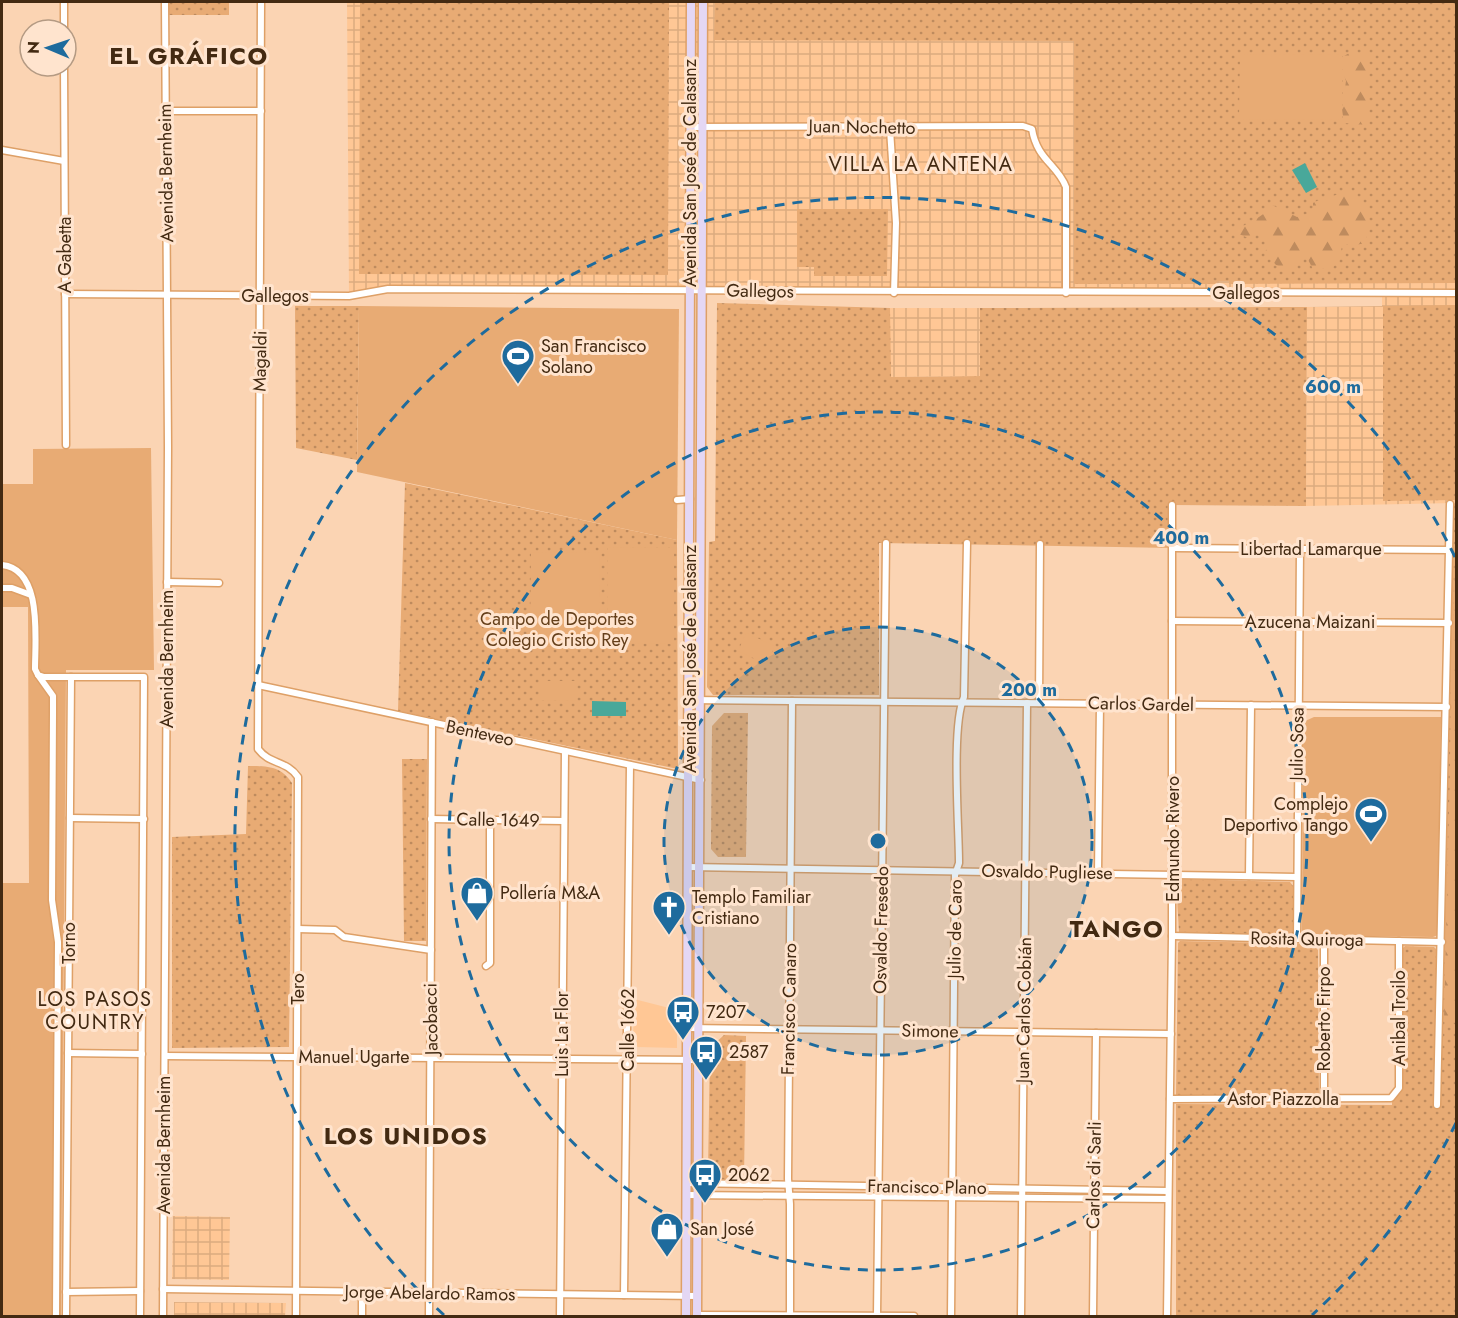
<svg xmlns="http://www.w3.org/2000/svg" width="1458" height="1318" font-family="Jost,sans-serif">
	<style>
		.built { fill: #ffc795 }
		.industrial { fill: url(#industrial-grid) }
		.grass { fill: url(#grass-dots) }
		.forest { fill: url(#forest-firs) }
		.garden { fill: #e8ab74 }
		.water { fill: #49a89a }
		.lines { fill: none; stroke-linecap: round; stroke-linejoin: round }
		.minor-casing { stroke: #dea067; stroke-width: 9 }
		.secondary-casing { stroke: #dea067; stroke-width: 11 }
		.minor { stroke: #fff; stroke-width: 6 }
		.secondary { stroke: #e4d7f4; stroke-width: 8 }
		.ring { fill: none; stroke: #1e6b9d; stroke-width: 3; stroke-dasharray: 10 8 }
		.labels { text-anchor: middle; stroke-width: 6; stroke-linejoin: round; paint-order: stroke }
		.street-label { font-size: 18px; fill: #432a12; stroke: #ffe4ce }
		.poi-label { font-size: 18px; fill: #432a12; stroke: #ffe4ce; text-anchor: start }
		.park-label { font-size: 18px; fill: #653f1a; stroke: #ffe4ce }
		.neighbourhood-label { font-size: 20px; letter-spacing: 1.5px; fill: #432a12; stroke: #ffe4ce }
		.district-label { font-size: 24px; font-weight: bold; letter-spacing: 1.5px; fill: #432a12; stroke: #ffe4ce }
		.centre { fill: #1e6b9d; stroke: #ffe4ce; stroke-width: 3 }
		.ring-label { font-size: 18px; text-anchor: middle; font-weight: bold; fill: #1e6b9d; stroke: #ffe4ce; stroke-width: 6; stroke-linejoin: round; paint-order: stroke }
	</style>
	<defs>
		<pattern id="industrial-grid" width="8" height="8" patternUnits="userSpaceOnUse" patternTransform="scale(1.5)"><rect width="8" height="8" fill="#ffc795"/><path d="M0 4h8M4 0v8" fill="none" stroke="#dcab7f"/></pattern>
		<pattern id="grass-dots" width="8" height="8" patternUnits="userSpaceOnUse" patternTransform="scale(1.5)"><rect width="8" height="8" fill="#e8ab74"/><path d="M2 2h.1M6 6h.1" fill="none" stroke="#be8b5e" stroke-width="1.8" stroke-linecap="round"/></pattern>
		<pattern id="forest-firs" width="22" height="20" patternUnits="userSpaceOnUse" patternTransform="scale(1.5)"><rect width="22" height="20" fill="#e8ab74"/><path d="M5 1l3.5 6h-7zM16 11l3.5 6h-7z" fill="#be8b5e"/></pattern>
	</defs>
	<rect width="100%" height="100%" fill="#fbd4b3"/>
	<!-- built -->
	<polygon class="built" points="634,999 677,1010 677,1048 638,1047 633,1043"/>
	<!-- industrial -->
	<g class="industrial">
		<polygon points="347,2 1456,2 1456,503 1306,506 1307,307 1382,306 1382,294 388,289 349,296"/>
		<polygon points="890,308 980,308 980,376 890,377"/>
		<polygon points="173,1216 230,1217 229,1280 172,1279"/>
		<polygon points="174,1302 286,1303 285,1316 174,1316"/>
	</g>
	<!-- grass -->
	<g class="grass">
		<rect x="168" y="2" width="61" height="13"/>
		<polygon points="360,2 669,2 668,275 359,274"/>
		<polygon points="715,2 1456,2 1456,283 1229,284 1229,281 1218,281 1215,284 1074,284 1074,41 714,40"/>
		<polygon points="797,209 888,209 887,276 814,276 814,267 797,267"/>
		<polygon points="717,303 890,308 891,377 980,376 980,308 1307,307 1306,506 1172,505 1173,548 879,543 879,695 713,695 707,687 709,542 715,541"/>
		<polygon points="1456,305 1456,500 1383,501 1383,306"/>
		<polygon points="295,306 359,306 357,460 296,448"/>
		<polygon points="405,483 677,540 678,769 398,711"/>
		<polygon points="1456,503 1456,1316 1176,1316 1176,1104 1392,1105 1392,1100 1401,1092 1402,949 1405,946 1434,947 1438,951 1434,1105 1450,504"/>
		<polygon points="724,713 748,713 746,857 718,857 711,849 712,726"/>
		<polygon points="402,759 427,759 426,941 404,941"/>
		<path d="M248,766c19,0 33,0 44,17l-3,264 -117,1v-211l74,-3z"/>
		<polygon points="1179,879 1290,882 1293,886 1293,935 1179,932 1176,881"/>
		<polygon points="1180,941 1312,944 1318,950 1319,1094 1314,1097 1176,1096 1178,943"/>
		<polygon points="724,1035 746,1036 744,1179 713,1179 708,1172 710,1048"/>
	</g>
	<!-- forest -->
	<g class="forest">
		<polygon points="1351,52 1369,54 1368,125 1344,123 1342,109 1346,81 1339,59"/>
		<path d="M1346,191l23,23 -3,30h-19l-5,2 -3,15 -7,7 -19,1 -8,-15 -13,17 -16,-6 -11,-13 6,-11 -10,-8 -15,4 -12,-5c13,-10 28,-13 38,-27l25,12 16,-5v-9c10,-6 22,-6 33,-12z"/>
		<polygon points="1456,512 1456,1023 1444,1021"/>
	</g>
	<!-- garden -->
	<g class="garden">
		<polygon points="1240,54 1342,55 1342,120 1239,119"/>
		<polygon points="359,306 679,309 677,540 357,472"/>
		<polygon points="151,448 154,670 66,670 61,1316 2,1316 2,883 29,883 28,607 2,607 2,484 33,484 33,449"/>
		<polygon points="608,547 674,548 674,644 607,643"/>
		<polygon points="531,552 600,553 599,647 530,646"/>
		<polygon points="746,633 775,646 766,664 738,651"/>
		<polygon points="540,681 576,681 576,701 540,700"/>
		<polygon points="1314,717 1441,717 1438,935 1433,937 1305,935 1302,931 1303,722"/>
	</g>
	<!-- water -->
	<g class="water">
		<polygon points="1305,163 1317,187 1306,193 1292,170"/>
		<polygon points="592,701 626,702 626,716 592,716"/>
	</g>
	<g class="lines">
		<!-- minor casing -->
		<g class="minor-casing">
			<g id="minor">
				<polyline points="64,2 64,30"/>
				<path d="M261,2l-3,747c12,16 28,11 40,28l-2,539"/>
				<polyline points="64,66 66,445"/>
				<polyline points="165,111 261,111"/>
				<path d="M691,127l332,-1 9,3c5,31 25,35 34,58v106"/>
				<polyline points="890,129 896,223 894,293"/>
				<polyline points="2,150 64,161"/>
				<polyline points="65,294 349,296 388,289 1456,293"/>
				<polyline points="677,500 690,499"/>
				<polyline points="1173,548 1449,550"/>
				<path d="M2,565c41,4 33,74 33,104l3,6 6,2h100l-4,639"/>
				<polyline points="167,582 219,583"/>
				<polyline points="2,588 12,588 31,595"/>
				<polyline points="1172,621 1449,623"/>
				<polyline points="38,675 53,696 53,712 52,900 58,942 56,1316"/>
				<polyline points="258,685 701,780"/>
				<polyline points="690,700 1447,707"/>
				<polyline points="1039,703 1040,544"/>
				<polyline points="70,818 144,819"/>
				<polyline points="431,819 564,821"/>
				<polyline points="689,867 1296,877"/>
				<polyline points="1098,873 1100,704"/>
				<polyline points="1249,876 1251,705"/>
				<polyline points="298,929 335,930 344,937 431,950"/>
				<polyline points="1172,936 1442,942"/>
				<polyline points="1297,939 1300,549"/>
				<polyline points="486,966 490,963 490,820"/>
				<polyline points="688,1028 1171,1034"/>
				<polyline points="68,1053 142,1054"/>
				<polyline points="165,1056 699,1060"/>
				<polyline points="1170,1099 1391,1098 1399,1088 1399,941"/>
				<polyline points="1324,1099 1324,939"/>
				<polyline points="1437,1105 1450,504"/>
				<polyline points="687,1183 1168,1191"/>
				<polyline points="687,1195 1168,1199"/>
				<polyline points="163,1289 697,1296"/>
				<polyline points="66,1292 140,1291"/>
				<polyline points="624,1295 630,765"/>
				<polyline points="697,1315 914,1316"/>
				<polyline points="66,1316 71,677"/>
				<polyline points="163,1316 168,447 165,2"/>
				<polyline points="362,1316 362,1292"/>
				<polyline points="429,1316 432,722"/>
				<polyline points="560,1316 565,751"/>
				<polyline points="790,1316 790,1204 788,1179 792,701"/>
				<polyline points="877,1316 886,543"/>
				<path d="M951,1316l4,-441 4,-12c0,-36 -8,-137 5,-166l3,-154"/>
				<polyline points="1021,1316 1027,703"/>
				<polyline points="1093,1316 1096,1033"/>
				<polyline points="1167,1316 1172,936 1172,505"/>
			</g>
		</g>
		<!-- secondary casing -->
		<g class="secondary-casing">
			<g id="secondary">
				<polyline points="686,1316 691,2"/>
				<polyline points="697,1316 703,2"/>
			</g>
		</g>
		<!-- minor -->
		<use href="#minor" class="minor"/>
		<!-- secondary -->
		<use href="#secondary" class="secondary"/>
	</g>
	<!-- distance rings -->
	<circle cx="878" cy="841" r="214" fill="#1e6b9d" fill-opacity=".12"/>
	<g class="ring">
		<circle cx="878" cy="841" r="214"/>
		<circle cx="878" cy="841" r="429"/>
		<path d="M1456 1123A643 643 0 0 1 1312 1315M444 1315A643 643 0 1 1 1456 559"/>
	</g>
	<!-- icons -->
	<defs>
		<g id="stadium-pin" transform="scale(1.725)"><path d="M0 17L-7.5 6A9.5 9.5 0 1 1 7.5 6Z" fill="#1e6b9d" stroke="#ffe4ce"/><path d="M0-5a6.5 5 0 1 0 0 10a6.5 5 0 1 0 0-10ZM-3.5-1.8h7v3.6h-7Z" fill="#fff"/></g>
		<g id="shop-pin" transform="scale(1.725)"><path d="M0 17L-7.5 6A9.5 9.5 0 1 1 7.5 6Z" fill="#1e6b9d" stroke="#ffe4ce"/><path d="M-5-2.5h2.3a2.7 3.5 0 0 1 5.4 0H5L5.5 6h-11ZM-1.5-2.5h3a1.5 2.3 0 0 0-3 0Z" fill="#fff"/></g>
		<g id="church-pin" transform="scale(1.725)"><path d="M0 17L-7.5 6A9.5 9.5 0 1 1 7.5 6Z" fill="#1e6b9d" stroke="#ffe4ce"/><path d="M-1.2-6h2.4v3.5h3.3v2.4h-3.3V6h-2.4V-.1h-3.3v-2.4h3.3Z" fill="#fff"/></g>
		<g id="bus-pin" transform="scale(1.725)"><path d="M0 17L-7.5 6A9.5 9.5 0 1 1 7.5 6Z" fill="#1e6b9d" stroke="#ffe4ce"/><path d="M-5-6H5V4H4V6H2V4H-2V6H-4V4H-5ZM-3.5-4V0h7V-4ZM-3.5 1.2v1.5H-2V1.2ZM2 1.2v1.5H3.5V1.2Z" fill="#fff"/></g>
	</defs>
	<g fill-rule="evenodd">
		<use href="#stadium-pin" x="518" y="356"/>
		<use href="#stadium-pin" x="1371" y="814"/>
		<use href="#shop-pin" x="477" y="893"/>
		<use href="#church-pin" x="669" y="907"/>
		<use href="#bus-pin" x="683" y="1012"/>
		<use href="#bus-pin" x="706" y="1052"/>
		<use href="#bus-pin" x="705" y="1175"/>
		<use href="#shop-pin" x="667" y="1229"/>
	</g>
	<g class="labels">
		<!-- street labels -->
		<g class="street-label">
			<text transform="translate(862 127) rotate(1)" y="6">Juan Nochetto</text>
			<text transform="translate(166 173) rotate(-91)" y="6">Avenida Bernheim</text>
			<text transform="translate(690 173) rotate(-90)" y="6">Avenida San José de Calasanz</text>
			<text transform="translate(65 255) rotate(-90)" y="6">A Gabetta</text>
			<text transform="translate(760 291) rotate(1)" y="6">Gallegos</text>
			<text x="1246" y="299">Gallegos</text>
			<text x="275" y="302">Gallegos</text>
			<text transform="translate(260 361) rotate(-89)" y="6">Magaldi</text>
			<text x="1311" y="555">Libertad Lamarque</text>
			<text x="1310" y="628">Azucena Maizani</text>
			<text transform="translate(167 659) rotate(-90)" y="6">Avenida Bernheim</text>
			<text transform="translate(690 659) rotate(-90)" y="6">Avenida San José de Calasanz</text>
			<text transform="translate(1141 704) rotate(1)" y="6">Carlos Gardel</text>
			<text transform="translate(480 733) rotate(12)" y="6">Benteveo</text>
			<text transform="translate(1297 744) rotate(-89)" y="6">Julio Sosa</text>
			<text transform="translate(498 820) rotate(1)" y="6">Calle 1649</text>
			<text transform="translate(1173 839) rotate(-90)" y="6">Edmundo Rivero</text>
			<text transform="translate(1047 872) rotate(1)" y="6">Osvaldo Pugliese</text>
			<text transform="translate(955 929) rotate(-89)" y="6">Julio de Caro</text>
			<text transform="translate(881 930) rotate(-89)" y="6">Osvaldo Fresedo</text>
			<text transform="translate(1307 939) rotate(1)" y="6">Rosita Quiroga</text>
			<text transform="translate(69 943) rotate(-90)" y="6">Torno</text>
			<text transform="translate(298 989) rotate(-90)" y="6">Tero</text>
			<text transform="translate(789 1009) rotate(-89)" y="6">Francisco Canaro</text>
			<text transform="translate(1024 1010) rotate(-89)" y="6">Juan Carlos Cobián</text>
			<text transform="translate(1399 1018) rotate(-90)" y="6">Anibal Troilo</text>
			<text transform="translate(431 1019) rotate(-91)" y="6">Jacobacci</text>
			<text transform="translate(1324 1019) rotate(-90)" y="6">Roberto Firpo</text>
			<text transform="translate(628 1030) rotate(-90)" y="6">Calle 1662</text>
			<text transform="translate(930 1031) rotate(1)" y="6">Simone</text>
			<text transform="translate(562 1034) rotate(-90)" y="6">Luis La Flor</text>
			<text x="354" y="1063">Manuel Ugarte</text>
			<text x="1283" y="1105">Astor Piazzolla</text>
			<text transform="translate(164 1145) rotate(-90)" y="6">Avenida Bernheim</text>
			<text transform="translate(1094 1175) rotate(-89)" y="6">Carlos di Sarli</text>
			<text transform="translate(927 1187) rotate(1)" y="6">Francisco Plano</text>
			<text transform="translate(430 1293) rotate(1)" y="6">Jorge Abelardo Ramos</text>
		</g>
		<!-- poi labels -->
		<g class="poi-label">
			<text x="541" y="352">San Francisco<tspan x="541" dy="21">Solano</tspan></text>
			<text x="1348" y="810" text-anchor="end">Complejo<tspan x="1348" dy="21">Deportivo Tango</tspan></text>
			<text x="500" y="899">Pollería M&amp;A</text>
			<text x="692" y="903">Templo Familiar<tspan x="692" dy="21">Cristiano</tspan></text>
			<text x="706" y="1018">7207</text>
			<text x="729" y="1058">2587</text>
			<text x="728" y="1181">2062</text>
			<text x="690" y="1235">San José</text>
		</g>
		<!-- park labels -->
		<g class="park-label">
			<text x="557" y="625">Campo de Deportes<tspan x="557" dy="21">Colegio Cristo Rey</tspan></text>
		</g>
		<!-- neighbourhood labels -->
		<g class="neighbourhood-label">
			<text x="921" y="171">VILLA LA ANTENA</text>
			<text x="95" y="1006">LOS PASOS<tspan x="95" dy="23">COUNTRY</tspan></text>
		</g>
		<!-- district labels -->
		<g class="district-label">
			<text x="189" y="64">EL GRÁFICO</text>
			<text x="1117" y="937">TANGO</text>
			<text x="406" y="1144">LOS UNIDOS</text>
		</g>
	</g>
	<circle cx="878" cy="841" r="9" class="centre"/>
	<g class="ring-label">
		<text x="1333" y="393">600 m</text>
		<text x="1181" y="544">400 m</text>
		<text x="1029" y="696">200 m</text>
	</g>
	<!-- border -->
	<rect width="1458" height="1318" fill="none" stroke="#432a12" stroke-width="6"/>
	<!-- north arrow -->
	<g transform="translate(48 48) rotate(272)"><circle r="28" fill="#ffe4ce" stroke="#b49a83" stroke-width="1.5"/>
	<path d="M0-4.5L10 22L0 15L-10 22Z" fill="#1e6b9d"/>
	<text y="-9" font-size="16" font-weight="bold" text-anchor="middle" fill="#432a12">N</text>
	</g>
</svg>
